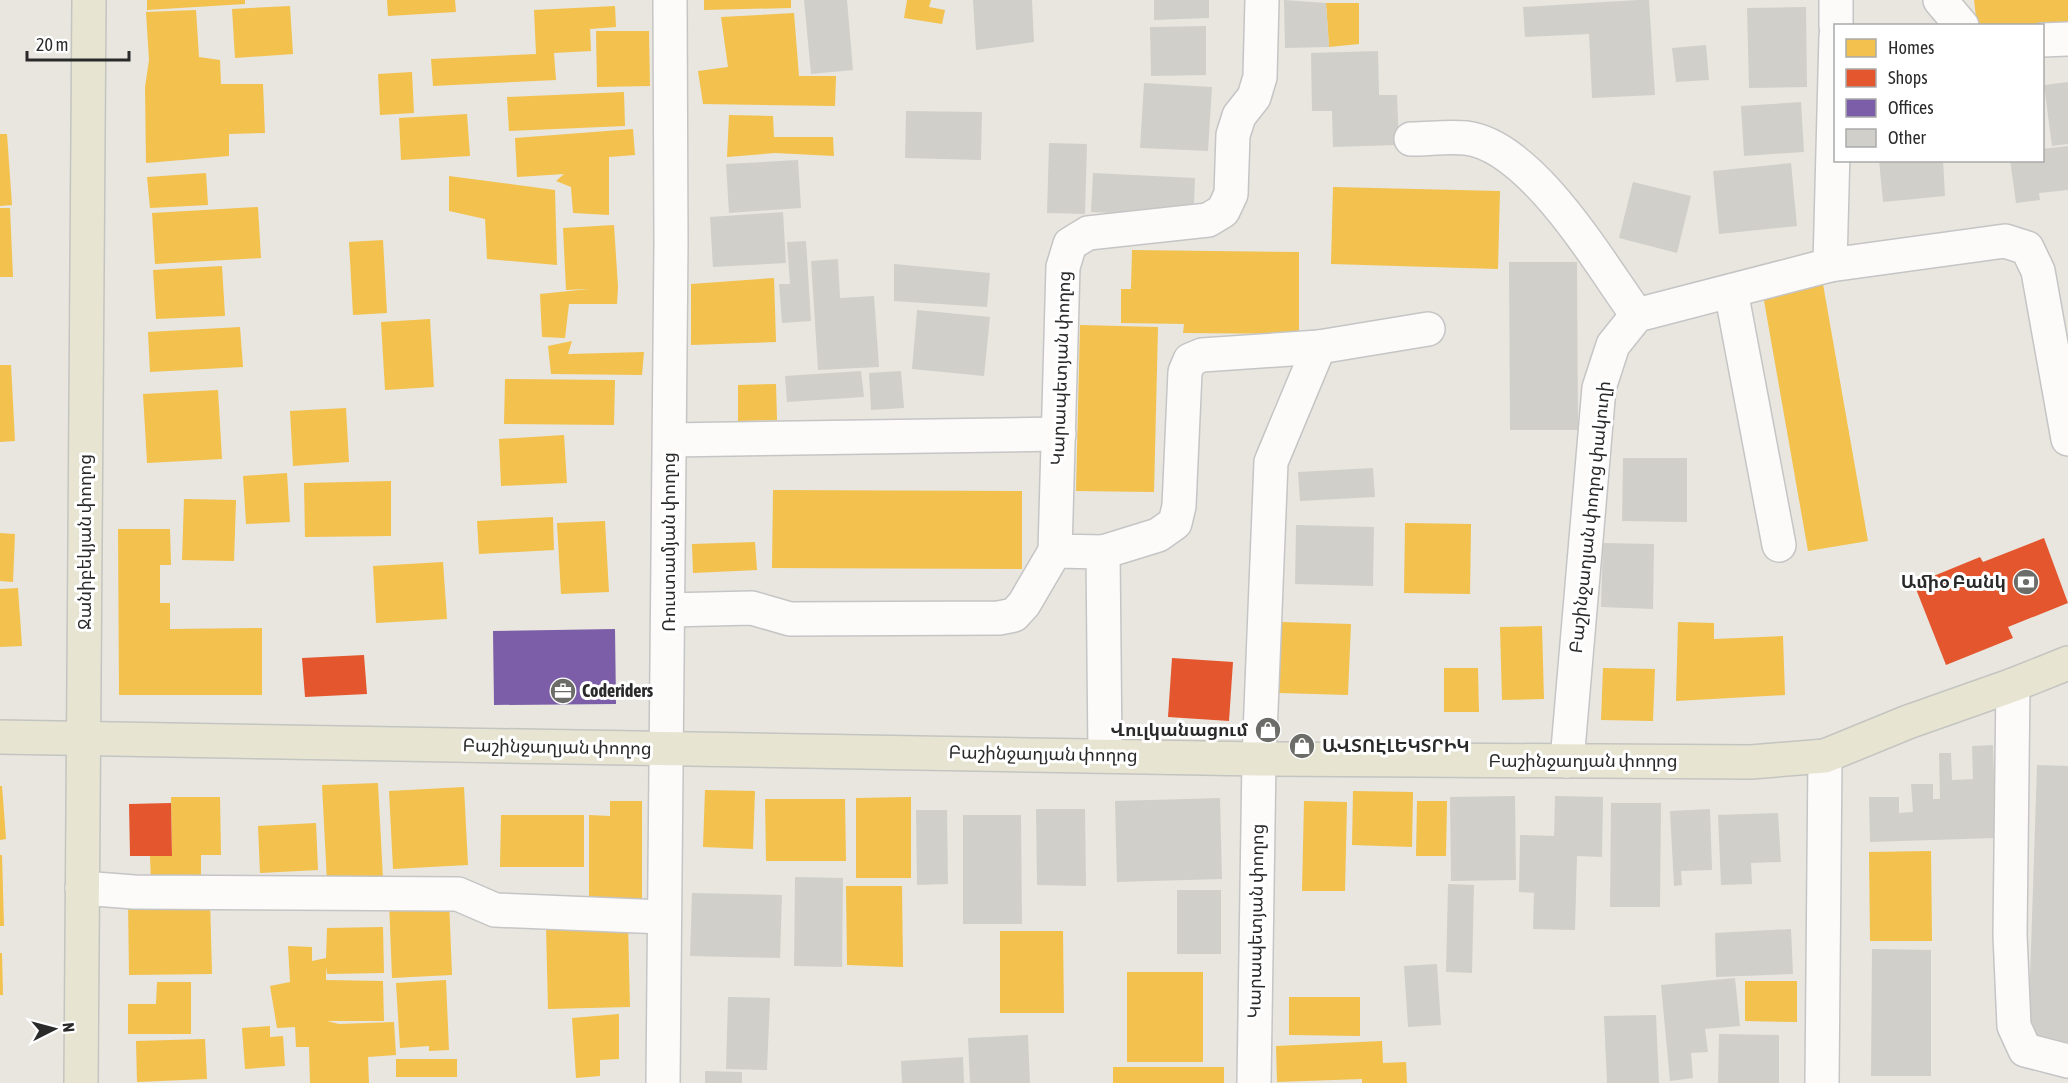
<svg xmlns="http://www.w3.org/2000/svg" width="2068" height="1083" font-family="'Asap Condensed','Noto Sans Armenian',sans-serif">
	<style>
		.homes { fill: #f2c14e }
		.shops { fill: #e4572e }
		.offices { fill: #7b5ea7 }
		.building { fill: #d0cfca }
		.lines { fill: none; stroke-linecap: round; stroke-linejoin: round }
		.minor-casing { stroke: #c5c5c5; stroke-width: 36 }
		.major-casing { stroke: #c4c4c1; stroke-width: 36 }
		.minor { stroke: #fcfbfa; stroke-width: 33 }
		.major { stroke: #e7e5d2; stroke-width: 33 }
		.labels { text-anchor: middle; stroke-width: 6; stroke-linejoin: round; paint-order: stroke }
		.street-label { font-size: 18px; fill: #2a2a2a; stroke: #fff }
		.poi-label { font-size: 18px; font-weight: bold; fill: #2a2a2a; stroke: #fff; text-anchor: end }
	</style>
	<rect width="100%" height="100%" fill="#e8e6df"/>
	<!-- homes -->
	<g class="homes">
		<polygon points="147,0 245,0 245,4 147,10"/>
		<polygon points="387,0 455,0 456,12 388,16"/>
		<polygon points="704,0 791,0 791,8 704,10"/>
		<polygon points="907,0 931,0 929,7 945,10 942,24 904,18"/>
		<polygon points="1974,0 2068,0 2068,25 1977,26"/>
		<polygon points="1326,3 1359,3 1359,44 1329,47"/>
		<polygon points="290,6 293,54 235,58 232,9"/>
		<polygon points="615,6 616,27 590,29 591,51 554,53 556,80 433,86 431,59 536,54 534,10"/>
		<polygon points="196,10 199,57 220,60 221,84 263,84 265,133 229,134 229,156 146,163 145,87 149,60 146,12"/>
		<polygon points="794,13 799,76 836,76 835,106 703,104 698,71 728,67 721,17"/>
		<polygon points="596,31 649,31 650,86 597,87"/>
		<polygon points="412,72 414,113 380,115 378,74"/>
		<polygon points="624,92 625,126 509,131 507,97"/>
		<polygon points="467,114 470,156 401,160 399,118"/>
		<polygon points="729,115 773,116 774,137 833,137 834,156 775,153 727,157"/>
		<polygon points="633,129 635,155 609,157 609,215 573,213 571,187 556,181 564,174 517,177 515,138"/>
		<polygon points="0,134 7,134 12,205 0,206"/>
		<polygon points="206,173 208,205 150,208 147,177"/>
		<polygon points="449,176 555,190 557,265 487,259 485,219 449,211"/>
		<polygon points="1333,187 1500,191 1498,269 1331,264"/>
		<polygon points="258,207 261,258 155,264 152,213"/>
		<polygon points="0,208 10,208 13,277 0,277"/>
		<polygon points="614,225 618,287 617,304 569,304 565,338 542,337 540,294 589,289 566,290 563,228"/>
		<polygon points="383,240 387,313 353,315 349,242"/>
		<polygon points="1132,250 1299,252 1299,334 1183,333 1184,324 1121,323 1121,289 1131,289"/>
		<polygon points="222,266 225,316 156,319 153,270"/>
		<polygon points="774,278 776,342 691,345 691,284"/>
		<polygon points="1823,284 1868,541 1808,551 1763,295"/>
		<polygon points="430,319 434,387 385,390 381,322"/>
		<polygon points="1080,325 1158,327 1154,492 1076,491"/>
		<polygon points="240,327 243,367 150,372 148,332"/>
		<polygon points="572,341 568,354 644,352 642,375 551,374 548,346"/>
		<polygon points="0,365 11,365 15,441 0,442"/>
		<polygon points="505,379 615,380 614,425 504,424"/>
		<polygon points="776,384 777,420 738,421 738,385"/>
		<polygon points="218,390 222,459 147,463 143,394"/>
		<polygon points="346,408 349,462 293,466 290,411"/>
		<polygon points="564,435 567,483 501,486 499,439"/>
		<polygon points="287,473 290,522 246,524 243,476"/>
		<polygon points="391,481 391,536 305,537 304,483"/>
		<polygon points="773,490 1022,491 1022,569 772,568"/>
		<polygon points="184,499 236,500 234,561 182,560"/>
		<polygon points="553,517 554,550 479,554 477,521"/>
		<polygon points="605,521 609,592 561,594 557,523"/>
		<polygon points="1405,523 1471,524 1470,594 1404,593"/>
		<polygon points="118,529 170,529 171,565 160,565 160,603 170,603 170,629 262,628 262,695 119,695"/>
		<polygon points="0,533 15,534 13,582 0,581"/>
		<polygon points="755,542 757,570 693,573 692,544"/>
		<polygon points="443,562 447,619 376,623 373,566"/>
		<polygon points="18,588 22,646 0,647 0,589"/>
		<polygon points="1281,622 1351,624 1348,695 1279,693"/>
		<polygon points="1678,622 1714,623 1714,639 1783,636 1785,695 1676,701"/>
		<polygon points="1542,626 1544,699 1502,700 1500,627"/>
		<polygon points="1444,668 1478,668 1479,712 1444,712"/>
		<polygon points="1603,668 1655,669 1653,721 1601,720"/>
		<polygon points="378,783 383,879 327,882 322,785"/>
		<polygon points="0,786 2,786 6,839 0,840"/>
		<polygon points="464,787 468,865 393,869 389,791"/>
		<polygon points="705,790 755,791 753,849 703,847"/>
		<polygon points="1353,791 1413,792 1412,847 1352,845"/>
		<polygon points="171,797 220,797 221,855 201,855 201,883 151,884 150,856 172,856"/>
		<polygon points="911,797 911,878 856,878 856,798"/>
		<polygon points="765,799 845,799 846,861 766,861"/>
		<polygon points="610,801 642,801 642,911 589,911 589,815 610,816"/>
		<polygon points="1304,801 1347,802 1345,891 1302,891"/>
		<polygon points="1417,801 1447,801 1446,856 1416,856"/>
		<polygon points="501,815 584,815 584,867 500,867"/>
		<polygon points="316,823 318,870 260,873 258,826"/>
		<polygon points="1931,851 1932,941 1870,941 1869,852"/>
		<polygon points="0,855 2,855 4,926 0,926"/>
		<polygon points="846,886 902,886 903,967 847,965"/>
		<polygon points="210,899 212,974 129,975 128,901"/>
		<polygon points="449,899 452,975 392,978 389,901"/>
		<polygon points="628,924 630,1007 548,1009 546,925"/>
		<polygon points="383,927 384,973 327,974 326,967 326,980 383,981 384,1021 327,1021 339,1024 394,1022 396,1055 368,1057 369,1083 310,1083 309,1047 296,1047 295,1027 277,1028 270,986 290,982 288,946 312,947 312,961 326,958 327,928"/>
		<polygon points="1000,931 1063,931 1064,1013 1000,1013"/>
		<polygon points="0,953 2,953 3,995 0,995"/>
		<rect x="1127" y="972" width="76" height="90"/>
		<polygon points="446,980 449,1050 429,1051 429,1046 400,1048 396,983"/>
		<polygon points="1745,981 1797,981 1797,1022 1745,1021"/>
		<polygon points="157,982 191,982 191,1034 128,1034 128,1004 156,1004"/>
		<polygon points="1289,997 1360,997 1360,1036 1289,1035"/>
		<polygon points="619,1014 619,1059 600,1060 600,1076 576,1078 572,1018"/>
		<polygon points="270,1026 270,1037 283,1036 285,1066 245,1069 242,1028"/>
		<polygon points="205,1039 207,1079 137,1082 136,1041"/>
		<polygon points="1382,1041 1383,1063 1406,1062 1407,1083 1362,1083 1362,1079 1277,1082 1276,1046"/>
		<rect x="396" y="1059" width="61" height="18"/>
		<rect x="1113" y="1067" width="111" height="16"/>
	</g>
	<!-- shops -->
	<g class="shops">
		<polygon points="2044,538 2068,603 2008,627 2013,638 1946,665 1914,584 1980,557 1983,562"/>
		<polygon points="364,655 367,694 305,697 302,658"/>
		<polygon points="1172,658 1233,662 1229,721 1168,717"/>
		<polygon points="171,803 172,856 130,856 129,804"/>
	</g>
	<!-- offices -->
	<polygon class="offices" points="615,629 616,704 494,705 493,631"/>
	<!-- building -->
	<g class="building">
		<polygon points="804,0 847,0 853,70 811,74"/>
		<polygon points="973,0 1032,0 1034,42 976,50"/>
		<polygon points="1154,0 1209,0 1209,18 1154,20"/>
		<polygon points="1284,0 1326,3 1329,47 1285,48"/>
		<polygon points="1638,0 1649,0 1655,95 1592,98 1589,34 1525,37 1523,7"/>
		<polygon points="1806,7 1807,87 1749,88 1747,8"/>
		<polygon points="1206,26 1206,75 1151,76 1150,27"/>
		<polygon points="1706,45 1709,80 1676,82 1672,48"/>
		<polygon points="1378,51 1379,95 1397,95 1399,145 1333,147 1332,111 1312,111 1311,53"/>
		<polygon points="2068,82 2068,144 2052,146 2044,85"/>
		<polygon points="1144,83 1212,87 1208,151 1140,148"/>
		<polygon points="1801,102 1804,152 1744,156 1741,106"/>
		<polygon points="906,111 982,112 981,160 905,158"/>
		<polygon points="1049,143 1087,144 1085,214 1047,213"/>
		<polygon points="2068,146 2068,190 2039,193 2040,200 2016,203 2010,160 2042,160 2042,149"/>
		<polygon points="798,160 801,208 729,213 726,164"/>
		<polygon points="1879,160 1943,160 1945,196 1883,202"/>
		<polygon points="1791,163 1797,226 1719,234 1713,171"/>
		<polygon points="1093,173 1195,178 1194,203 1181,216 1091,212"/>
		<polygon points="1633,182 1691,196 1677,253 1619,238"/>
		<polygon points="783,212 786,263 713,267 710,217"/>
		<polygon points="806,241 811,321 782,323 779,284 790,284 787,242"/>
		<polygon points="838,259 840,298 874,296 879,367 818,370 811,261"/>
		<polygon points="1509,262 1577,262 1578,430 1510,430"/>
		<polygon points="894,264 990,273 987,307 894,301"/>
		<polygon points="917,310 990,317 984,376 912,369"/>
		<polygon points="861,371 864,397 787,402 785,376"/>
		<polygon points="901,371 904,408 871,410 869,373"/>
		<polygon points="1623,458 1687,458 1687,522 1622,521"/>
		<polygon points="1373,468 1375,497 1300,501 1298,472"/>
		<polygon points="1296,525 1374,527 1373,586 1295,584"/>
		<polygon points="1603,543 1654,544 1653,609 1601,607"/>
		<polygon points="1993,745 1996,838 1870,842 1869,797 1899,797 1899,813 1913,812 1911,784 1933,784 1933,799 1940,799 1939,753 1951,753 1952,780 1973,779 1972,746"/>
		<polygon points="2037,765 2068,766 2068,1042 2028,1040"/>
		<polygon points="1515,796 1516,880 1451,881 1450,797"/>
		<polygon points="1555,796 1603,797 1602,857 1577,856 1575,930 1533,929 1534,893 1519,892 1520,835 1554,836"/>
		<polygon points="1220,798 1222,879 1117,882 1115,801"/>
		<polygon points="1611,803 1661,803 1660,907 1610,907"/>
		<polygon points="1036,809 1085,809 1086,886 1037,885"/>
		<polygon points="1710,809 1712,870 1681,871 1682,885 1674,886 1670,811"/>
		<polygon points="916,810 947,810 948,884 917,885"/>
		<polygon points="1778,813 1781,862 1751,863 1752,884 1721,885 1718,815"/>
		<polygon points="963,815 1021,815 1022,924 963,924"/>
		<polygon points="795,877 843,878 842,967 794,966"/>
		<polygon points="1448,884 1474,885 1472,973 1446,972"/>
		<rect x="1177" y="890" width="44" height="64"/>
		<polygon points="692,893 782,895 780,958 690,956"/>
		<polygon points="1791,929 1793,974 1716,977 1715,933"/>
		<polygon points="1872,949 1931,950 1931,1076 1871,1076"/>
		<polygon points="1437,964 1441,1025 1408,1027 1404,966"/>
		<polygon points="1735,978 1740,1026 1705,1029 1708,1052 1691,1053 1693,1078 1670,1081 1661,985"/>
		<polygon points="728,997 770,998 767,1070 726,1069"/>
		<polygon points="1656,1015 1659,1083 1607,1083 1604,1016"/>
		<polygon points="1719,1034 1779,1035 1779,1083 1718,1083"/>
		<polygon points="1028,1035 1030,1083 970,1083 968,1038"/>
		<polygon points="963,1057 964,1083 902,1083 901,1061"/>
		<polygon points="705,1071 742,1072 742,1083 705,1083"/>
	</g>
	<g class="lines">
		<!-- minor casing -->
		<g class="minor-casing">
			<g id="minor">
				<polyline points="1940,0 1962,26"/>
				<polyline points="1836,26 1836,0"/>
				<polyline points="2042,40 2068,39"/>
				<path d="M1411,139c18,0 37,-3 55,-1 66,8 134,126 171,177"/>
				<polyline points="1830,265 2005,241 2027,248 2038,271 2068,439"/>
				<polyline points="1731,291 1779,545"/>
				<polyline points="670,440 1059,434"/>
				<polyline points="1103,552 1158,535 1175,523 1179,506 1185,372 1190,360 1202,355 1319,347 1428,329"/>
				<polyline points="668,610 752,608 790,619 999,618 1014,615 1024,604 1055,551"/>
				<polyline points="2013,685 2010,935 2014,1026 2025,1050 2068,1061"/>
				<polyline points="1105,755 1103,552 1055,551 1063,267 1070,244 1088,233 1208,220 1223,211 1231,194 1233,135 1239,116 1254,97 1260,77 1262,0"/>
				<polyline points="1567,761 1599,388 1613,345 1637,315 1830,265 1836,36"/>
				<polyline points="82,888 134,892 458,894 495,910 663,917"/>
				<polyline points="663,1083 671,244 670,0"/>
				<polyline points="1254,1083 1259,759 1271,462 1319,347"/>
				<polyline points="1822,1083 1825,756"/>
			</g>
		</g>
		<!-- major casing -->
		<g class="major-casing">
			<g id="major">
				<polyline points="0,737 1259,759 1751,762 1825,756 1908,722 2013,685 2068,663"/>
				<polyline points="81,1083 89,0"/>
			</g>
		</g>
		<!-- minor -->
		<use href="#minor" class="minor"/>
		<!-- major -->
		<use href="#major" class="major"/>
	</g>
	<!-- icons -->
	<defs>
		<g id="bank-disc" transform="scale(1.35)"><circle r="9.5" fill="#6c6c69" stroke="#fff"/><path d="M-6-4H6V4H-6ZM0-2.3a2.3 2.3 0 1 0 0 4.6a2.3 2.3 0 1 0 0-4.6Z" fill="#fff"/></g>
		<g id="office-disc" transform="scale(1.35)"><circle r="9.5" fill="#6c6c69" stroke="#fff"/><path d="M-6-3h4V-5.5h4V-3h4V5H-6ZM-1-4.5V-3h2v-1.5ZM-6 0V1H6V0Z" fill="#fff"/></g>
		<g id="shop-disc" transform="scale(1.35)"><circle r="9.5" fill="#6c6c69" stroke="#fff"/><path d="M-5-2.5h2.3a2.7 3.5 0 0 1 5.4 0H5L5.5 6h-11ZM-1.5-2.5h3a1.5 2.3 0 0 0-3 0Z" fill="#fff"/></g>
	</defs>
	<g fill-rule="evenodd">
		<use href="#bank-disc" x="2026" y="582"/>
		<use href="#office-disc" x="563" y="691"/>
		<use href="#shop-disc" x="1268" y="730"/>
		<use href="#shop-disc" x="1302" y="746"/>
	</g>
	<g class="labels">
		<!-- street labels -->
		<g class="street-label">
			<text transform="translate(1061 368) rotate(-88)" y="6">Կարապետյան փողոց</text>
			<text transform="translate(1590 517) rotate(-84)" y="6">Բաշինջաղյան փողոց փակուղի</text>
			<text transform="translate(85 542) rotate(-90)" y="6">Ջանիբեկյան փողոց</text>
			<text transform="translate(669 542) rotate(-90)" y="6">Ռուստամյան փողոց</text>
			<text transform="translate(557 747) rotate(1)" y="6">Բաշինջաղյան փողոց</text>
			<text transform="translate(1043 754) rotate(1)" y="6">Բաշինջաղյան փողոց</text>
			<text x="1583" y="767">Բաշինջաղյան փողոց</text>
			<text transform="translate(1256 921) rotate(-89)" y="6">Կարապետյան փողոց</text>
		</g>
		<!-- poi labels -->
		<g class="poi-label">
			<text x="2006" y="588">Ամիօ Բանկ</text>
			<text x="582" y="697" text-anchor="start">Coderiders</text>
			<text x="1248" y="736">Վուլկանացում</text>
			<text x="1322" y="752" text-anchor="start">ԱՎՏՈԷԼԵԿՏՐԻԿ</text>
		</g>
	</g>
	<!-- legend -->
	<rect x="1834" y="24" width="210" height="138" fill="#ffffff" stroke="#aaaaaa" stroke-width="1.5"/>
	<rect x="1846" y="39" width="30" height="18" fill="#f2c14e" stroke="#aaaaaa" stroke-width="1.5"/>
	<text x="1888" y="54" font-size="18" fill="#2a2a2a">Homes</text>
	<rect x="1846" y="69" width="30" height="18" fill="#e4572e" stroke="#aaaaaa" stroke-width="1.5"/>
	<text x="1888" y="84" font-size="18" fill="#2a2a2a">Shops</text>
	<rect x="1846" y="99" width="30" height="18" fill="#7b5ea7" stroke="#aaaaaa" stroke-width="1.5"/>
	<text x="1888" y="114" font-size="18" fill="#2a2a2a">Offices</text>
	<rect x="1846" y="129" width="30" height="18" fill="#d0cfca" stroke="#aaaaaa" stroke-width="1.5"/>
	<text x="1888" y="144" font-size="18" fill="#2a2a2a">Other</text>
	<!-- north arrow -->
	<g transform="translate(54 1029) rotate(84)" stroke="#ffffff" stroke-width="4.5" paint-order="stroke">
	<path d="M0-4.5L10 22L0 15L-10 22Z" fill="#2a2a2a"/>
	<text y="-9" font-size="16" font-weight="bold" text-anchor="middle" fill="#2a2a2a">N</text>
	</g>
	<!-- scale -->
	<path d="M27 51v9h102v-9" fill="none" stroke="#2a2a2a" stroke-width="3"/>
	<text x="36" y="51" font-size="18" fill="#2a2a2a" stroke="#ffffff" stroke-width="4.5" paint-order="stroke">20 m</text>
</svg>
